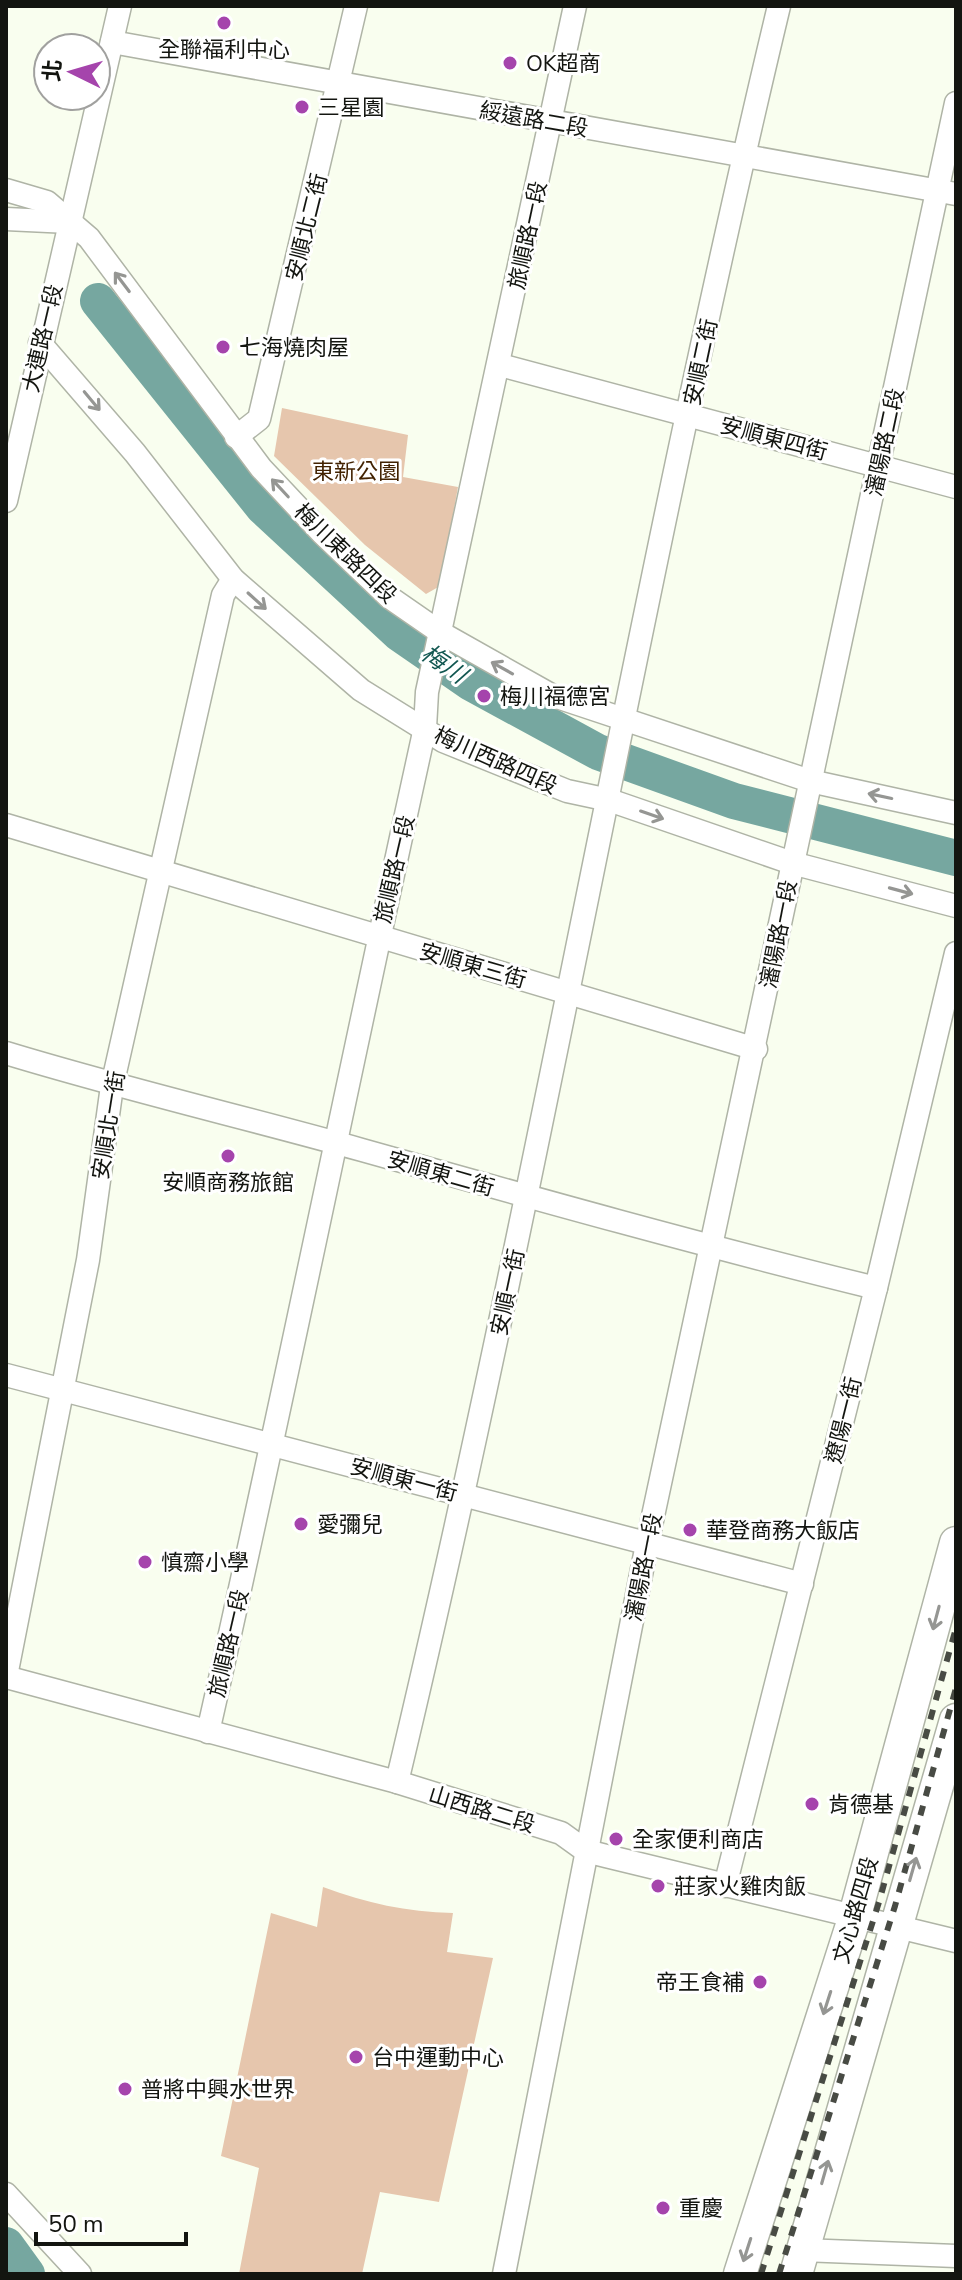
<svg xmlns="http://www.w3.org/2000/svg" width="962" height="2280" font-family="'Nunito Sans','Noto Sans TC',sans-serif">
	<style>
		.green { fill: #e6c6ad }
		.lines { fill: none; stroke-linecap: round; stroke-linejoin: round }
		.river { stroke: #76a7a0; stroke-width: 36 }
		.minor-casing { stroke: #afb4a6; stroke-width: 25 }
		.secondary-casing { stroke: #afb4a6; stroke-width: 35 }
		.minor { stroke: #fff; stroke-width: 22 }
		.secondary { stroke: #fff; stroke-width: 32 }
		.rail { stroke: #484b44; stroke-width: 6; stroke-dasharray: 10 10; stroke-linecap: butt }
		.oneway { stroke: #959693 }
		.poi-dot { fill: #a544ac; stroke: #fff; stroke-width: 3 }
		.labels { text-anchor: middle; stroke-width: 6; stroke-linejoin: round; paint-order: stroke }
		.poi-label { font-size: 22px; fill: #131510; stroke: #fff; text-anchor: start }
		.street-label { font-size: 22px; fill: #131510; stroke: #fff }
		.park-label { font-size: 22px; fill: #422201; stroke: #fff }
		.water-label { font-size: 24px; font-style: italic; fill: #125751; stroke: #fff }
	</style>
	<rect width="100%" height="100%" fill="#f9feef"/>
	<!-- green -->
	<g class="green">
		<polygon points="282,408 408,435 403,477 458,487 440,586 426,594 365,545 274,456"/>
		<path d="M323,1887c44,16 83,25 130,26l-6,39 46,6 -54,244 -59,-10 -18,82h-123l20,-106 -38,-12 50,-243 46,14z"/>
	</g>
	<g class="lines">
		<!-- river -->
		<g class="river">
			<polyline points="98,301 263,507 400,634 471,683 598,752 734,801 956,858"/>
			<polyline points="6,2245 27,2274"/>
		</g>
		<!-- minor casing -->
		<g class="minor-casing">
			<g id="minor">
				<polyline points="112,42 956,194"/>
				<polyline points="6,190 47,202 89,238 261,468 322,533 389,597 441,633 551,695 810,781 956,813"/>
				<polyline points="6,219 69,222"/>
				<polyline points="40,343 135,453 233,579 361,690 443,741 567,791 609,800 792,863 956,906"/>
				<polyline points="500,365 956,487"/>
				<polyline points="236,437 259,419 356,6"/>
				<polyline points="6,501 120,6"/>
				<polyline points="6,825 756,1049"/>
				<path d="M6,1053c118,36 238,64 356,97 171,48 342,96 514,138"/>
				<polyline points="6,1375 802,1584"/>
				<polyline points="6,1676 88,1260 112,1086 223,595 233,579"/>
				<polyline points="6,1677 397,1782 561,1833 586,1851 606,1856 956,1941"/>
				<path d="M208,1732c76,-334 143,-670 217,-1004l2,-36 148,-686"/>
				<path d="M397,1782c141,-589 241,-1187 382,-1776"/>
				<polyline points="725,1886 876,1288 956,953"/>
				<polyline points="6,2194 80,2274"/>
				<polyline points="802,2250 956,2256"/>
				<polyline points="504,2274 647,1544 956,103"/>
			</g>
		</g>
		<!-- secondary casing -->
		<g class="secondary-casing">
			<g id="secondary">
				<polyline points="740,2274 854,1919 956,1543"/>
				<polyline points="796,2274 956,1720"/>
			</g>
		</g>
		<!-- minor -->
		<use href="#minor" class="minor"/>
		<!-- secondary -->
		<use href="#secondary" class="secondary"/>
		<!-- rail -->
		<g class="rail">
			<polyline points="761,2274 879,1902 956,1628"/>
			<polyline points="779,2274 895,1906 956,1688"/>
		</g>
	</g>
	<!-- one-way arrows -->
	<defs><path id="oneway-shaft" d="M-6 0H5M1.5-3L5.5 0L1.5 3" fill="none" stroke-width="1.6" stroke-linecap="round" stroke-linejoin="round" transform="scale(2)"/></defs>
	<g class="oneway">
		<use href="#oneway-shaft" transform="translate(122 282) rotate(-127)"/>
		<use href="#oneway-shaft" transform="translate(92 401) rotate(50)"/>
		<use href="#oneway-shaft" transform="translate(280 488) rotate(-133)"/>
		<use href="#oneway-shaft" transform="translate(257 601) rotate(42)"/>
		<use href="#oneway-shaft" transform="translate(502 668) rotate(-151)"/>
		<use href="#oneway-shaft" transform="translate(880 796) rotate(-168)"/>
		<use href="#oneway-shaft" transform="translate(652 815) rotate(19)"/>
		<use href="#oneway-shaft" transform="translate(901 891) rotate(15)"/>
		<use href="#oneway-shaft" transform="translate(936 1618) rotate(105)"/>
		<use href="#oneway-shaft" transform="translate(913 1869) rotate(-74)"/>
		<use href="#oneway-shaft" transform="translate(827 2003) rotate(108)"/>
		<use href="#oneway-shaft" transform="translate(825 2172) rotate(-74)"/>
		<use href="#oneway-shaft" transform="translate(747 2250) rotate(108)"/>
	</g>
	<!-- markers -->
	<g class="poi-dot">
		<circle cx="224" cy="23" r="8"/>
		<circle cx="510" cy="63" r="8"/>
		<circle cx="302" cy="107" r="8"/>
		<circle cx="223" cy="347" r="8"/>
		<circle cx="484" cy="696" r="8"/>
		<circle cx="228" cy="1156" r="8"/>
		<circle cx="301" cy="1524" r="8"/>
		<circle cx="690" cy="1530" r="8"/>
		<circle cx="145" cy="1562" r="8"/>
		<circle cx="812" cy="1804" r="8"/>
		<circle cx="616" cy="1839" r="8"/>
		<circle cx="658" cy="1886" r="8"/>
		<circle cx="760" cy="1982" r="8"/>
		<circle cx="356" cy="2057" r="8"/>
		<circle cx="125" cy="2089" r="8"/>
		<circle cx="663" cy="2208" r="8"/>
	</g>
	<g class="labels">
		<!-- poi labels -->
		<g class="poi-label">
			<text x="224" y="57" text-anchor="middle">全聯福利中心</text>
			<text x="526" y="71">OK超商</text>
			<text x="318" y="115">三星園</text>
			<text x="239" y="355">七海燒肉屋</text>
			<text x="500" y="704">梅川福德宮</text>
			<text x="228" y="1190" text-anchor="middle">安順商務旅館</text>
			<text x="317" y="1532">愛彌兒</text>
			<text x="706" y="1538">華登商務大飯店</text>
			<text x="161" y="1570">慎齋小學</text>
			<text x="828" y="1812">肯德基</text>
			<text x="632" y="1847">全家便利商店</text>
			<text x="674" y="1894">莊家火雞肉飯</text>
			<text x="744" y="1990" text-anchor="end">帝王食補</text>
			<text x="372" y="2065">台中運動中心</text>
			<text x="141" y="2097">普將中興水世界</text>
			<text x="679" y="2216">重慶</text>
		</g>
		<!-- street labels -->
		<g class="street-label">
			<text transform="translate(534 119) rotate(10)" y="8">綏遠路二段</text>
			<text transform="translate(306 227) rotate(-76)" y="8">安順北二街</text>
			<text transform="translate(527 235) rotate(-78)" y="8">旅順路一段</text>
			<text transform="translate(42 338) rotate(-77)" y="8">大連路一段</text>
			<text transform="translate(700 362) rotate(-78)" y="8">安順二街</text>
			<text transform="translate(774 438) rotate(15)" y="8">安順東四街</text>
			<text transform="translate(884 442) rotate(-78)" y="8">瀋陽路二段</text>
			<text transform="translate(346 553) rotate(44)" y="8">梅川東路四段</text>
			<text transform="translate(496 760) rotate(24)" y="8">梅川西路四段</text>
			<text transform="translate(394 869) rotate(-77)" y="8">旅順路一段</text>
			<text transform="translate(778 934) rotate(-79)" y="8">瀋陽路一段</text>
			<text transform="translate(473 965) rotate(16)" y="8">安順東三街</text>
			<text transform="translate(108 1125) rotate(-81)" y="8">安順北一街</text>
			<text transform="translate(441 1173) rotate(16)" y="8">安順東二街</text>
			<text transform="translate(507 1292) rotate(-78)" y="8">安順一街</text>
			<text transform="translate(843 1420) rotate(-76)" y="8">遼陽一街</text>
			<text transform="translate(404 1479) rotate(15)" y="8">安順東一街</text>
			<text transform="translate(643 1567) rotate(-79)" y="8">瀋陽路一段</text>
			<text transform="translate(228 1643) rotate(-77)" y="8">旅順路一段</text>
			<text transform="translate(482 1809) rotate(17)" y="8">山西路二段</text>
			<text transform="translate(855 1910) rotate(-74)" y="8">文心路四段</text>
		</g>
		<!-- park labels -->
		<g class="park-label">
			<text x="356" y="479">東新公園</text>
		</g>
		<!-- water labels -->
		<g class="water-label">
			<text transform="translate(444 664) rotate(34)" y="8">梅川</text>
		</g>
	</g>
	<!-- border -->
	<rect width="962" height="2280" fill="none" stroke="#131510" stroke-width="16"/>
	<!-- north arrow -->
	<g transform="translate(72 72) rotate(275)"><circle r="38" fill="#ffffff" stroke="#a1a19f" stroke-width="2"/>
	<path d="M0-6L14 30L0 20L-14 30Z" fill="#a544ac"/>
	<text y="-12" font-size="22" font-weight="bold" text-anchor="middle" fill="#131510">北</text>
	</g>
	<!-- scale -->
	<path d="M36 2232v12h150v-12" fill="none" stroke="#131510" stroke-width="4"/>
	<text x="48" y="2232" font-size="24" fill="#131510" stroke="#ffffff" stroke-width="6" paint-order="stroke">50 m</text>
</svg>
